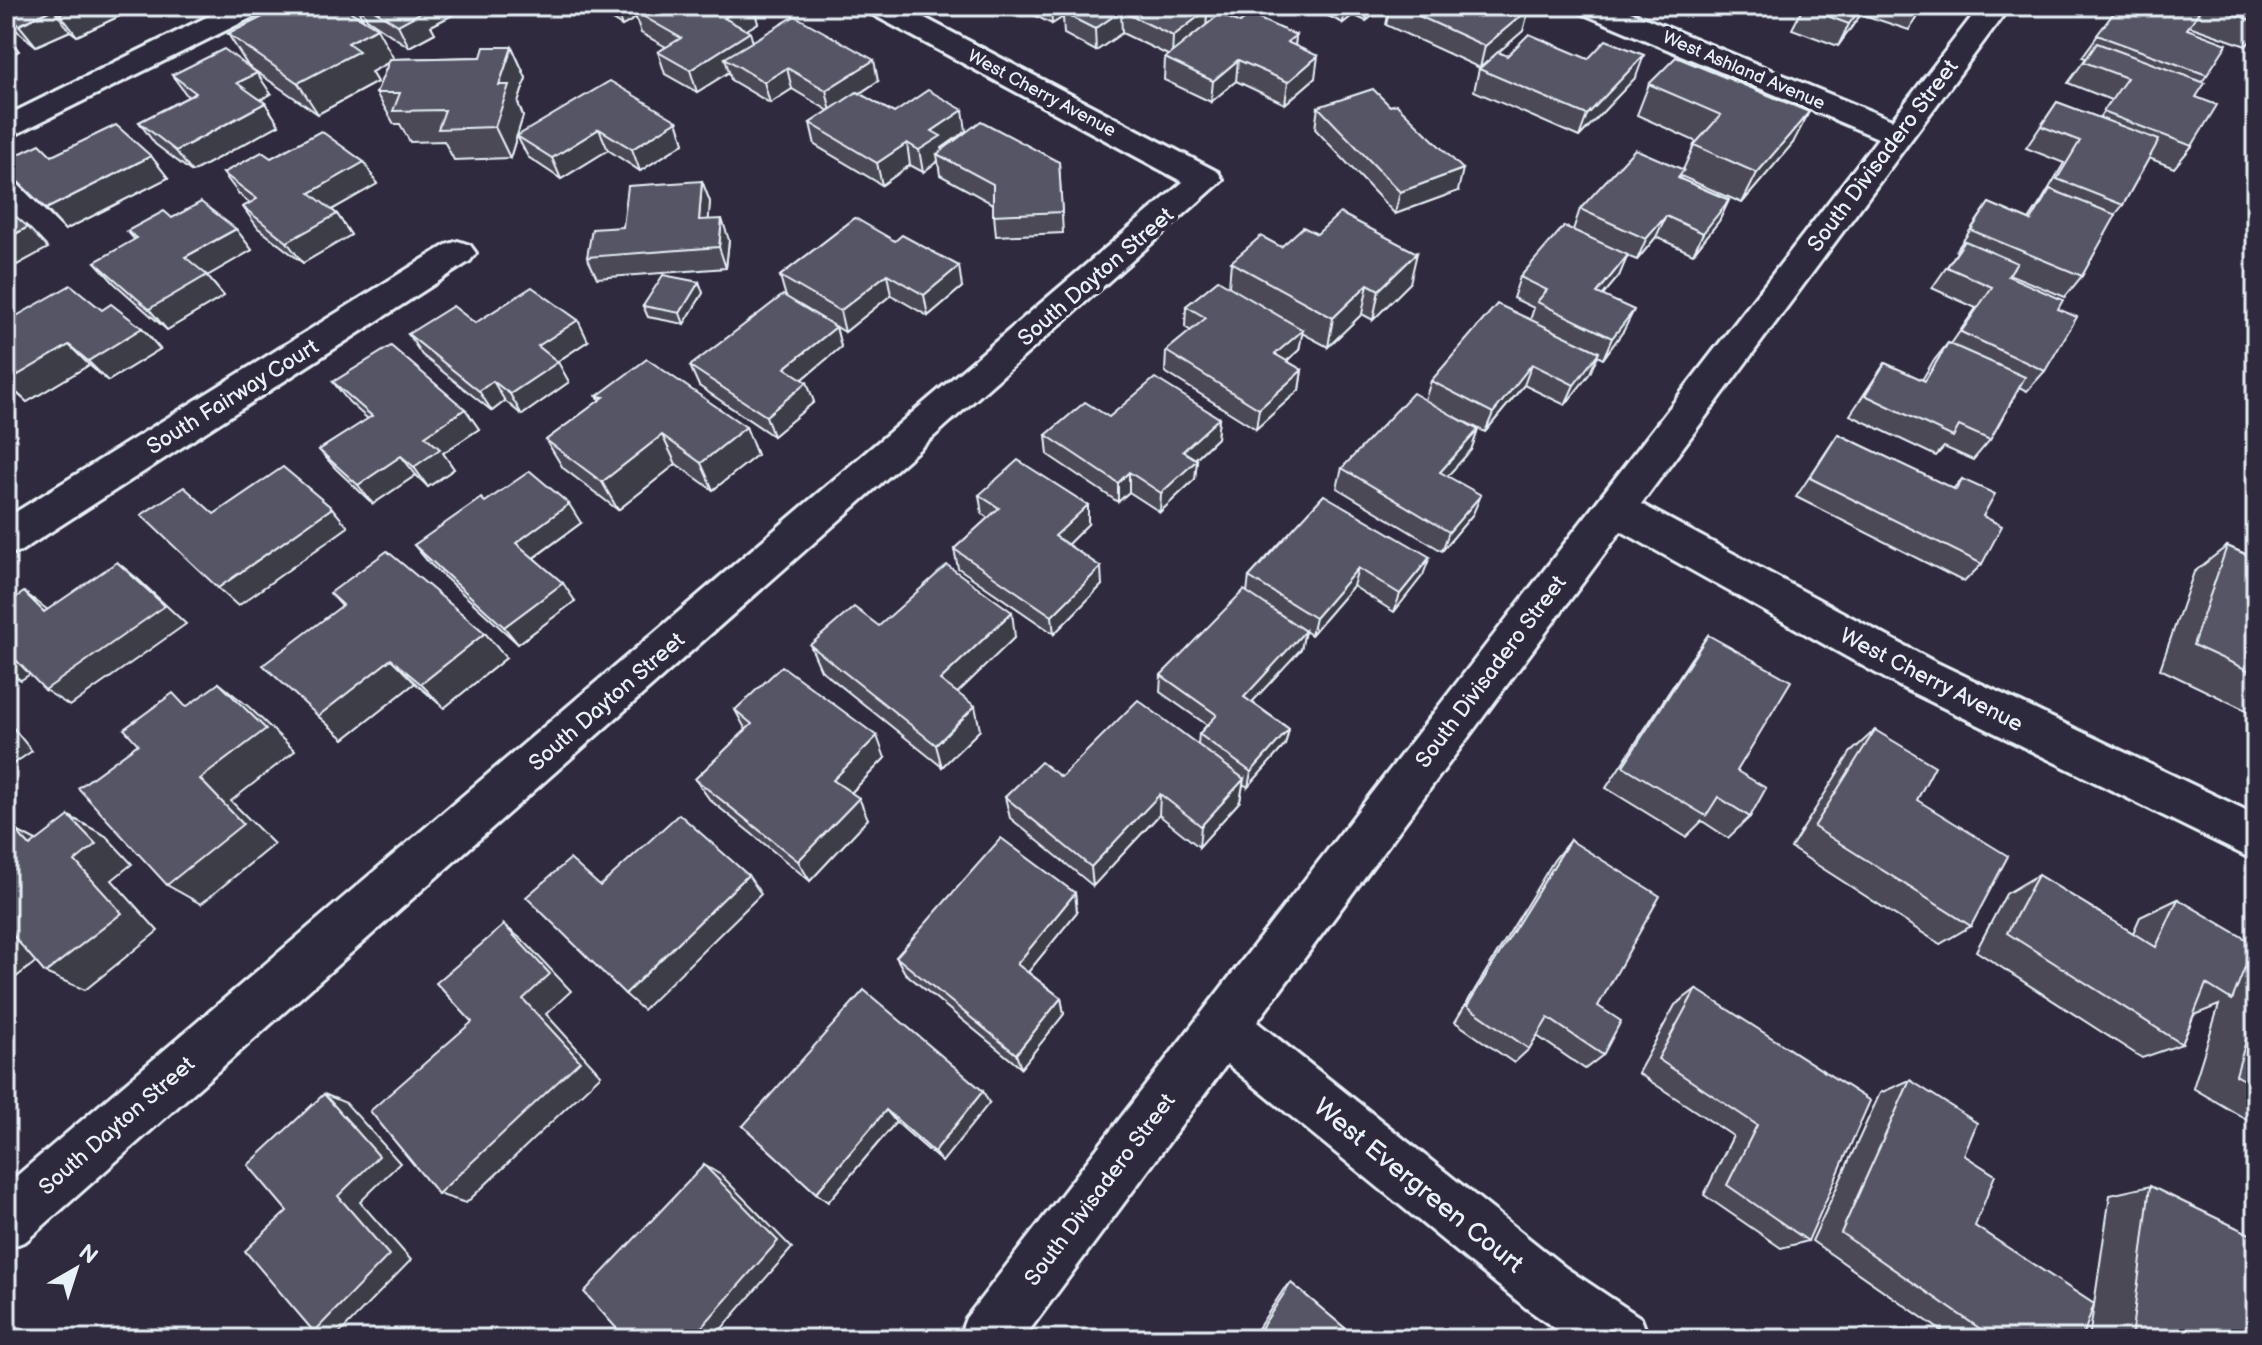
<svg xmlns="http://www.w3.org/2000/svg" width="2262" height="1345" font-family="'Balsamiq Sans',sans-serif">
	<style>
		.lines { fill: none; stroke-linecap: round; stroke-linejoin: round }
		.minor-casing { stroke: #e8f1f8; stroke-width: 6 }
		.minor { fill: #2f2a3d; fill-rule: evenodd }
		.wall { fill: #4b4957; stroke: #e8f1f8; stroke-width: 2 }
		.shaded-wall { fill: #3d3c47; stroke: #e8f1f8; stroke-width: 2 }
		.building { fill: #575565; stroke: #e8f1f8; stroke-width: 2 }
		.labels { text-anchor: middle; stroke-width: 8; stroke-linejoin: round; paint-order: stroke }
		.far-street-label { font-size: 18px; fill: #e8f1f8; stroke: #2f2a3d }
		.street-label { font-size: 22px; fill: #e8f1f8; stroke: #2f2a3d }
		.near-street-label { font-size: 26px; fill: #e8f1f8; stroke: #2f2a3d }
	</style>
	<rect width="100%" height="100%" fill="#2f2a3d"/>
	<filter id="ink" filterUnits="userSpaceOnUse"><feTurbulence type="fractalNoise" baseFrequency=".0125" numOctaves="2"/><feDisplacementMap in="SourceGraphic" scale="16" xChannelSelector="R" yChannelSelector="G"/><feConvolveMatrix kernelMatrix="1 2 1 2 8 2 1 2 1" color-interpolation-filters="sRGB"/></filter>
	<g filter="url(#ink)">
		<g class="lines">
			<!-- minor casing -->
			<g class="minor-casing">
				<g id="minor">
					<polygon points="229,6 267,6 263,12 6,139 6,116"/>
					<polygon points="864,6 902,6 1218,172 1223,180 26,1241 6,1249 6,1185 1183,182 868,12"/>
					<polygon points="1575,6 1616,6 1892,120 1980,6 2010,6 1641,504 1931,660 2256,815 2256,861 1899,686 1621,531 1257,1022 1566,1268 1641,1318 1649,1339 1570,1339 1526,1308 1227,1064 1023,1339 958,1339 966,1318 1878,138 1579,12"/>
					<polygon points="458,241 470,245 476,253 470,261 21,551 6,555 6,518 446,245"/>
				</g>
			</g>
			<!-- minor -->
			<use href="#minor" class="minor"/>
		</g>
		<!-- wall -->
		<g class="wall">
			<polygon points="6,6 141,6 77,36 70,31 36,46 16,30 6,18"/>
			<polygon points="285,6 356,6 363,19 394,59 481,57 512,47 526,78 518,103 523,116 510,158 454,160 444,141 410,142 400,124 394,124 376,93 390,62 371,72 377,82 318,114 248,66 228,34"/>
			<polygon points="360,6 465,6 466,8 431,26 435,33 409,47 367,19"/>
			<polygon points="590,6 753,6 758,23 746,30 753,41 878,81 859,94 894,113 966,131 942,148 943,149 1059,162 1063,233 996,236 993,204 940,175 938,161 923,172 910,165 882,185 815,145 810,123 829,111 792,89 770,103 731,80 729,72 697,92 665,74 658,52 666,47 641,33 636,18 622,26"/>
			<polygon points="1016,6 1198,6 1207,10 1206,25 1240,23 1296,35 1295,46 1315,78 1285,104 1236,81 1211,102 1164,80 1165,58 1168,55 1122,33 1096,51 1064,34 1063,17 1052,24"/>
			<polygon points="1307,6 1385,6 1366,21 1353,15 1343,23"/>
			<polygon points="1390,6 1522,6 1529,9 1523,31 1498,52 1507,56 1588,59 1636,77 1579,137 1474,91 1479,69 1490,59 1480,68 1386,25"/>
			<polygon points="1804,6 1925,6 1909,30 1861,14 1838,46 1792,29"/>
			<polygon points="2119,6 2256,6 2256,34 2246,46 2189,26 2187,29 2207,75 2202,82 2196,97 2192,146 2174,168 2149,158 2123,205 2115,215 2082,276 2065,297 2009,274 2008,276 2058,309 2045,371 2027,391 2019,387 1990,440 1973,460 1944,447 1936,456 1850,415 1885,363 1922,380 1932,363 1948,343 1951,344 1976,308 1932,288 1957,252 1956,251 1989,203 2029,220 2042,200 2064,163 2026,148 2057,102 2099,118 2111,100 2068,83 2086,58 2082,57"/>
			<polygon points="172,75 271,94 261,100 265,103 279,125 192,172 155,144 139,122 188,97"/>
			<polygon points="1649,84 1793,143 1742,203 1681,176 1680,179 1729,200 1719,221 1693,254 1656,237 1637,260 1627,256 1619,276 1603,295 1624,330 1603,359 1597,356 1590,373 1565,405 1524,385 1485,432 1453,416 1478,430 1471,450 1447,476 1473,514 1442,551 1337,488 1342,468 1425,400 1431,381 1530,320 1534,308 1513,298 1520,277 1573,230 1580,209 1683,170 1694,145 1697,142 1637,115"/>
			<polygon points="1318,107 1458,191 1395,214 1315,129"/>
			<polygon points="677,121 684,143 640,171 608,150 561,179 528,157 517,136"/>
			<polygon points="52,156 151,156 168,178 65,230 6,171 6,160"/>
			<polygon points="271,158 364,162 377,184 332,210 337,214 351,235 303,263 258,228 243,207 250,203 239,194 223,173"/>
			<polygon points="702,181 710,202 708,220 729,240 726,268 597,278 587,257 623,227"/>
			<polygon points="172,218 236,229 252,250 207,276 224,296 167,330 114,283 95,262 135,240 127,231"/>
			<polygon points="855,218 962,287 928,316 891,295 845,332 786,297 780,276"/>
			<polygon points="1281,247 1410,283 1373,320 1362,314 1328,347 1302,333 1299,350 1287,361 1302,370 1299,390 1256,429 1165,372 1166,351 1191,331 1185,327 1186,306 1229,286 1231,262"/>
			<polygon points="699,282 703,293 684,324 648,317 643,306"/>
			<polygon points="102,310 142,328 160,349 108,381 89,365 27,402 6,384 6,322"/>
			<polygon points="475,323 588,341 557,362 569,382 522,415 505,401 492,411 422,355 408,334"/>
			<polygon points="836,327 841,347 803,379 814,402 773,436 699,386 690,366"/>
			<polygon points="333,382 465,409 479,429 443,453 454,469 428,487 416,475 373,504 336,469 319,450 368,419 349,402"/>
			<polygon points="597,396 746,427 757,455 713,490 676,464 618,510 563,468 546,440 600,400"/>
			<polygon points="1109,417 1219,418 1217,438 1195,459 1197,460 1195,479 1160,512 1129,492 1118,502 1048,455 1046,435"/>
			<polygon points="1838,434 1953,489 1962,479 1983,516 1982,564 1964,582 1796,497"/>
			<polygon points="979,495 1088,524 1067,545 1102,585 1054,634 958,568 954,549 988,518 982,514"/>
			<polygon points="1324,495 1423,575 1394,612 1353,586 1311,635 1305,631 1301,649 1252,702 1289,729 1285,745 1248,787 1243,784 1240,801 1199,847 1159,815 1093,886 1010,818 1005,797 1061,777 1198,744 1199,734 1207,725 1160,692 1161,675 1247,592 1249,577"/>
			<polygon points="485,502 581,523 534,558 575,601 518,644 429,563 414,545"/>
			<polygon points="2227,546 2255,558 2256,556 2256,715 2160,669 2194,572"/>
			<polygon points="330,593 506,658 444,708 415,683 344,739 318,716 342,606"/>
			<polygon points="879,626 1015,637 957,693 980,730 942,767 821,670 810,645"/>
			<polygon points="1708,635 1737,771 1750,817 1728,838 1702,821 1686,837 1606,788 1690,660"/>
			<polygon points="735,710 885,758 851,793 868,819 810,881 710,800 695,779 746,730"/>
			<polygon points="1875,730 1917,800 1971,926 1940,944 1791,848 1850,753"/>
			<polygon points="1570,840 1598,1006 1603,1055 1585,1069 1537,1036 1529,1049 1514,1063 1455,1022 1554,860"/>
			<polygon points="2038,875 2133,933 2140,917 2178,899 2246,965 2256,961 2256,1125 2193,1088 2219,1005 2194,1015 2182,1044 2142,1058 1976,951 2006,894"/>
			<polygon points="1075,893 1077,912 1028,972 1061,998 1064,1014 1021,1068 905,973 896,957"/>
			<polygon points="1696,989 1808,1241 1781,1248 1704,1195 1733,1136 1638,1073 1675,1005"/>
			<polygon points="1910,1080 1964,1155 1975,1226 2082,1339 1953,1339 1812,1241 1880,1093"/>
			<polygon points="989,1103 942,1162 896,1122 828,1202 816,1193 743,1126"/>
			<polygon points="2150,1186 2256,1339 2089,1339 2110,1195"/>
			<polygon points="1291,1283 1358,1339 1251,1339 1284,1289"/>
		</g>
		<!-- shaded-wall -->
		<g class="shaded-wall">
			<polygon points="78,6 141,6 77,36 60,14"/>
			<polygon points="345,6 356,6 370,32 377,28 394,59 371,72 377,82 318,114 298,83 348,43 343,7"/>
			<polygon points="417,6 465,6 466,8 431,26 435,33 409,47 398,25"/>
			<polygon points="615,6 658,6 634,11 636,18 622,26"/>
			<polygon points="744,6 753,6 758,23 730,40 724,18"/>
			<polygon points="1051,6 1080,6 1063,13 1063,17 1052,24"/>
			<polygon points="1345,6 1354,6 1353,15 1343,23"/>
			<polygon points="1369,6 1385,6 1366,21"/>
			<polygon points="1862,6 1865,6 1861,14 1838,46 1849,24"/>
			<polygon points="1923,6 1925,6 1909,30"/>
			<polygon points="53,9 70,31 36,46 19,25"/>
			<polygon points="1529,9 1523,31 1480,68 1485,46"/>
			<polygon points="1207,10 1206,32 1172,57 1173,36"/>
			<polygon points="1121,11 1122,33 1096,51 1095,29"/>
			<polygon points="750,32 756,54 725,58 729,72 697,92 690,70"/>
			<polygon points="1296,35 1294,57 1287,42"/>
			<polygon points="6,36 19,51 6,58"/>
			<polygon points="512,47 526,78 518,103 523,116 510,158 495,127 499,85"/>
			<polygon points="1644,55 1636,77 1579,137 1587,115"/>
			<polygon points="1318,56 1315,78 1285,104 1288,82"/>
			<polygon points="874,60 878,81 831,112 826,90"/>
			<polygon points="1238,60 1236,81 1211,102 1213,81"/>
			<polygon points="787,68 792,89 770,103 764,82"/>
			<polygon points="257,73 271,94 251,105 237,83"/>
			<polygon points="265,103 279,125 192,172 176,151"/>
			<polygon points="963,110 966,131 942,148 944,157 937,154 938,161 923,172 919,150 932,131"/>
			<polygon points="1809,112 1793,143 1742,203 1757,173"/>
			<polygon points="677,121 684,143 640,171 632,149"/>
			<polygon points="599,129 608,150 561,179 552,158"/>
			<polygon points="907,143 910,165 882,185 877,163"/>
			<polygon points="151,156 168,178 65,230 46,209"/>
			<polygon points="364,162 377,184 324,214 310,193"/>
			<polygon points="1463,169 1458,191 1395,214 1400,192"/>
			<polygon points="702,181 710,202 707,242 699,220"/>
			<polygon points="1729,200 1719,221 1693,254 1703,233"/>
			<polygon points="337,214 351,235 303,263 287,242"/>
			<polygon points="1666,216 1656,237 1637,260 1646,239"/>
			<polygon points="722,219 729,240 726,268 719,247"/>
			<polygon points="28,227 48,248 6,271 6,239"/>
			<polygon points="236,229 252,250 207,276 224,296 167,330 149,309 185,257"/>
			<polygon points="1417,253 1410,283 1373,320 1379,290"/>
			<polygon points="1628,255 1619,276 1588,313 1597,293"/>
			<polygon points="959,266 962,287 928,316 924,295"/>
			<polygon points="887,274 891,295 845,332 840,311"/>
			<polygon points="699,282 703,293 684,324 680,313"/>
			<polygon points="1368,284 1362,314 1328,347 1333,318"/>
			<polygon points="1634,310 1624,330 1603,359 1612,338"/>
			<polygon points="578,320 588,341 549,367 538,346"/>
			<polygon points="836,327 841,347 792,388 785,368"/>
			<polygon points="142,328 160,349 108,381 88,361"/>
			<polygon points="1303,330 1299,350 1272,374 1275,354"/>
			<polygon points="69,345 89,365 27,402 6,383 6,382"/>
			<polygon points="1599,352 1590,373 1565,405 1574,385"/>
			<polygon points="558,362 569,382 522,415 510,394"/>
			<polygon points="1532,364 1524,385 1485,432 1493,413"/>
			<polygon points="1302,370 1299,390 1256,429 1259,409"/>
			<polygon points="493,381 505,401 492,411 479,391"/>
			<polygon points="807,382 814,402 773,436 766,416"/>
			<polygon points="465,409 479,429 443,453 454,469 428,487 414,467 425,436"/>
			<polygon points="1219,418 1217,438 1182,471 1183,451"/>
			<polygon points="746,427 757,455 713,490 701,463"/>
			<polygon points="1478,430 1471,450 1434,491 1440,472"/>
			<polygon points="662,435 676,464 618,510 602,482"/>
			<polygon points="401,456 416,475 373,504 358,485"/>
			<polygon points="1197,460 1195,479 1160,512 1161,493"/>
			<polygon points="1129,472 1129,492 1118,502 1118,483"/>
			<polygon points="1481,495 1473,514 1442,551 1449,532"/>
			<polygon points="569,504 581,523 529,561 516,543"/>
			<polygon points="1088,505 1088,524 1057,555 1055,536"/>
			<polygon points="332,508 348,527 238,606 218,588"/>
			<polygon points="1430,557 1423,575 1394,612 1400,594"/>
			<polygon points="117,562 139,580 186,624 70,706 45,690"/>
			<polygon points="1101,567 1102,585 1054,634 1052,616"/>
			<polygon points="1358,568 1353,586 1311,635 1315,618"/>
			<polygon points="563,583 575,601 518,644 504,627"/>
			<polygon points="24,592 48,610 44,612"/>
			<polygon points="1012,612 1015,637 946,704 940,680"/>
			<polygon points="1305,631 1301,649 1242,713 1244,697"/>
			<polygon points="485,633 506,658 444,708 421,684"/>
			<polygon points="10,654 35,671 21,680 6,671 6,656"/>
			<polygon points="391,659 415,683 344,739 318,716"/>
			<polygon points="219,683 249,707 295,751 231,801 274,844 201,904 167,885 200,779"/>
			<polygon points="975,706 980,730 942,767 936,745"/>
			<polygon points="6,719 32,751 6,769"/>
			<polygon points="1289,729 1285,745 1248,787 1251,772"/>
			<polygon points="877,736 885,758 843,801 833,780"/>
			<polygon points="1244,779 1240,801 1199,847 1201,826"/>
			<polygon points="1160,794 1159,815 1093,886 1091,867"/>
			<polygon points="859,798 868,819 810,881 798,861"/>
			<polygon points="69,816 106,836 132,864 112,880 158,931 85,990 45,973 75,861"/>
			<polygon points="15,830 53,850 30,846"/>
			<polygon points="748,875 761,894 643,1010 625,994"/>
			<polygon points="1075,893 1077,912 1021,981 1017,964"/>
			<polygon points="504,925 526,943 571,991 546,1014 601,1075 466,1203 438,1194 523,999"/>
			<polygon points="10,932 51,950 6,985 6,935"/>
			<polygon points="1061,998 1064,1014 1021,1068 1016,1054"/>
			<polygon points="983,1091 989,1103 942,1162 934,1152"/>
			<polygon points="324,1094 346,1103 400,1163 360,1202 411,1260 338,1335 314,1332 338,1196"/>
			<polygon points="886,1110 896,1122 828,1202 816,1193"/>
			<polygon points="704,1165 721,1175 792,1248 718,1333 723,1339 709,1339 700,1329"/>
		</g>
		<!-- building -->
		<g class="building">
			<polygon points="6,6 78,6 60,14 53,9 19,25 6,14"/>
			<polygon points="285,6 345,6 343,7 377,28 348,43 359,51 298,83 228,34"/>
			<polygon points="368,6 417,6 424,11 398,25"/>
			<polygon points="643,6 744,6 724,18 750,32 690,70 658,52 681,38 634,11"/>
			<polygon points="1073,6 1198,6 1207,10 1173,36 1121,11 1095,29 1063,13"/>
			<polygon points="1397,6 1522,6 1529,9 1485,46"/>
			<polygon points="1804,6 1862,6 1849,24 1803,7"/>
			<polygon points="2119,6 2182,6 2199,12 2187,29 2227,44 2207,75 2097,35"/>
			<polygon points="2212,6 2256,6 2256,22"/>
			<polygon points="1220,14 1240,23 1250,15 1296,35 1287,42 1318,56 1288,82 1238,60 1213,81 1165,58"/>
			<polygon points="795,16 874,60 826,90 787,68 764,82 725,58"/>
			<polygon points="1529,34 1588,59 1606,40 1644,55 1587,115 1479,69 1498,52 1507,56"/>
			<polygon points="2097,43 2205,83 2196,97 2217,105 2192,146 2103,112 2127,78 2084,62"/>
			<polygon points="484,47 512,47 499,85 509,85 495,127 438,129 445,110 393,111 400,93 376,93 390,59 481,57"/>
			<polygon points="224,49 257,73 237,83 265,103 176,151 139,122 196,93 172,75"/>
			<polygon points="1676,57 1809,112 1757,173 1694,145 1721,115 1649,84"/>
			<polygon points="610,81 677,121 632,149 599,129 552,158 517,136"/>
			<polygon points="1373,89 1390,106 1396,104 1463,169 1400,192 1318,107"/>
			<polygon points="928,90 963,110 932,131 941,136 919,150 907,143 877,163 810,123 857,92 894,113"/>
			<polygon points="2057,102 2159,140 2123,205 2057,179 2080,141 2041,126"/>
			<polygon points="981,121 1059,162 1062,212 993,215 993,184 937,154"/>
			<polygon points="116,125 151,156 46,209 6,170 6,160 40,144 52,156"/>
			<polygon points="321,131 364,162 310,193 337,214 287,242 243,207 257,199 223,173 262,152 271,158"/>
			<polygon points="1635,149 1684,170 1678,178 1729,200 1703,233 1666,216 1646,239 1580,209"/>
			<polygon points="702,181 699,220 722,219 719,247 587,257 592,229 623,227 628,186"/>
			<polygon points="2050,189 2116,215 2082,276 1971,230 1989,203 2031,221"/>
			<polygon points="201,202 236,229 185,257 207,275 149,309 95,262 137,238 127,231 164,211 172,218"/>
			<polygon points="6,208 28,227 6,239"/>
			<polygon points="1340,213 1417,253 1379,290 1368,284 1333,318 1231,262 1261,236 1281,247 1303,227 1317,234"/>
			<polygon points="855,218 895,241 902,235 959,266 924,295 887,274 840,311 780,276"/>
			<polygon points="1564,226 1628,255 1597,293 1634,310 1612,338 1537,302 1547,290 1520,277"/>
			<polygon points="1965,241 2017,263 2008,276 2063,300 2058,309 2077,317 2045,371 1961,332 1992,287 1947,267"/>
			<polygon points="663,275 699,282 680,313 643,306"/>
			<polygon points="1218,280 1303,330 1275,354 1302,370 1259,409 1166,351 1206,318 1186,306"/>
			<polygon points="71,285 102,310 111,304 142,328 88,361 69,345 6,382 6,322"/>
			<polygon points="532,287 578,320 538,346 558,362 510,394 493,381 479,391 408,334 453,306 475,323"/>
			<polygon points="783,295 836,327 785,368 807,382 766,416 690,366"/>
			<polygon points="1497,304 1599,352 1574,385 1532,364 1493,413 1431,381"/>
			<polygon points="1948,343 2025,377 1990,440 1959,426 1953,437 1865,395 1885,363 1925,381"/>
			<polygon points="391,346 465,409 425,436 440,449 414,467 401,456 358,485 319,450 372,416 333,382"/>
			<polygon points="647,359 746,427 701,463 662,435 602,482 546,440 604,397 597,396"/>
			<polygon points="1155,378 1219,418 1183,451 1197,460 1161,493 1129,472 1118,483 1046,435 1085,402 1109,417"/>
			<polygon points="1413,393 1478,430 1440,472 1481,495 1449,532 1342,468"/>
			<polygon points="1838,434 1956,490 1962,479 1995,494 1983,516 2002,526 1982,564 1810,478"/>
			<polygon points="1018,460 1088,505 1055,536 1101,567 1052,616 954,549 999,508 979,495"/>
			<polygon points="283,467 332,508 218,588 141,515 184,487 214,514"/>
			<polygon points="530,471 569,504 516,543 563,583 504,627 414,545 481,498 485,502"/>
			<polygon points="1324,495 1430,557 1400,594 1358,568 1315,618 1249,577"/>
			<polygon points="2227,546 2256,559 2256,674 2193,645"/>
			<polygon points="387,551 485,633 421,684 391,659 318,716 263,665 343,605 330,593"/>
			<polygon points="117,562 165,606 45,690 10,654 6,656 6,604 24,592 44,612"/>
			<polygon points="947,565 1012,612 940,680 975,706 936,745 810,645 854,607 879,626"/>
			<polygon points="1244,590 1305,631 1244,697 1289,729 1251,772 1199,734 1217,715 1161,675"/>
			<polygon points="1708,635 1791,681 1737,771 1766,788 1750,817 1718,797 1706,816 1623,766"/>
			<polygon points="782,666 877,736 833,780 859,798 798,861 695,779 752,724 735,710"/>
			<polygon points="219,683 266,729 200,779 243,824 167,885 78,788 138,744 124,729 173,693 186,707"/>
			<polygon points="1138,700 1244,779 1201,826 1160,794 1091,867 1005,797 1041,762 1061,777"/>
			<polygon points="1875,730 1935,766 1917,800 2008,856 1971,926 1814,827"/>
			<polygon points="679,814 748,875 625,994 526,897 570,859 600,886"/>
			<polygon points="69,816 96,844 75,861 122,913 45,973 10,932 6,935 6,836 15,830 30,846"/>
			<polygon points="1001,838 1075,893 1017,964 1061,998 1016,1054 896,957"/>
			<polygon points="1570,840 1660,896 1598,1006 1621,1021 1603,1055 1548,1018 1529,1049 1467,1006"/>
			<polygon points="2038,875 2156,947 2178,899 2254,944 2232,1000 2206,984 2182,1044 2007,933"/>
			<polygon points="504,925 550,974 523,999 580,1061 438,1194 370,1111 472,1022 436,983"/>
			<polygon points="1696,989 1870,1101 1808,1241 1727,1185 1757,1125 1658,1059"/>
			<polygon points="864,990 983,1091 934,1152 886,1110 816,1193 743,1126"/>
			<polygon points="2256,1007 2256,1087 2236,1075"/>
			<polygon points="1910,1080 1977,1123 1964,1155 1995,1175 1975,1226 2094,1304 2082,1339 1995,1339 1841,1233"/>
			<polygon points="324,1094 379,1156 338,1196 389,1255 314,1332 245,1251 287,1211 248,1165"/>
			<polygon points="704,1165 778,1241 700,1329 709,1339 610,1339 618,1330 584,1292"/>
			<polygon points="2150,1186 2256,1237 2256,1339 2131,1339"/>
			<polygon points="1291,1283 1358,1339 1254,1339"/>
		</g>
	</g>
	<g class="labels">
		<!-- far-street labels -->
		<g class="far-street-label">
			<text transform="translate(1744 70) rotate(23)" y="6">West Ashland Avenue</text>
			<text transform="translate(1042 93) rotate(28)" y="6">West Cherry Avenue</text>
		</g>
		<!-- street labels -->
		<g class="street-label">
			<text transform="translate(1882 155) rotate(-53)" y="8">South Divisadero Street</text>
			<text transform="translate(1095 276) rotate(-41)" y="8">South Dayton Street</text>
			<text transform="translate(232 396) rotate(-32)" y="8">South Fairway Court</text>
			<text transform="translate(1490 671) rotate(-53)" y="8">South Divisadero Street</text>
			<text transform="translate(1932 679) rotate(27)" y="8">West Cherry Avenue</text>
			<text transform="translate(606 701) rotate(-41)" y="8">South Dayton Street</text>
			<text transform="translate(116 1125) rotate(-41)" y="8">South Dayton Street</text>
			<text transform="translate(1099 1189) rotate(-53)" y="8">South Divisadero Street</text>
		</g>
		<!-- near-street labels -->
		<g class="near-street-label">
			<text transform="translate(1419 1185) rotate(39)" y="9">West Evergreen Court</text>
		</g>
	</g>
	<!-- margin -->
	<rect width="2262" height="1345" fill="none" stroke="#2f2a3d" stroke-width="32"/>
	<rect x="16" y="16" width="2230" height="1313" fill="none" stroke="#e8f1f8" stroke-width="3" filter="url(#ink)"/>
	<!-- north arrow -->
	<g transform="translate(76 1269) rotate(39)" stroke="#2f2a3d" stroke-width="6" paint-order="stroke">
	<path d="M0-6L14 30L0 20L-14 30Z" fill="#e8f1f8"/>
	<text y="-12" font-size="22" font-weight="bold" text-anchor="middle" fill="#e8f1f8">N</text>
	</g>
</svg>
